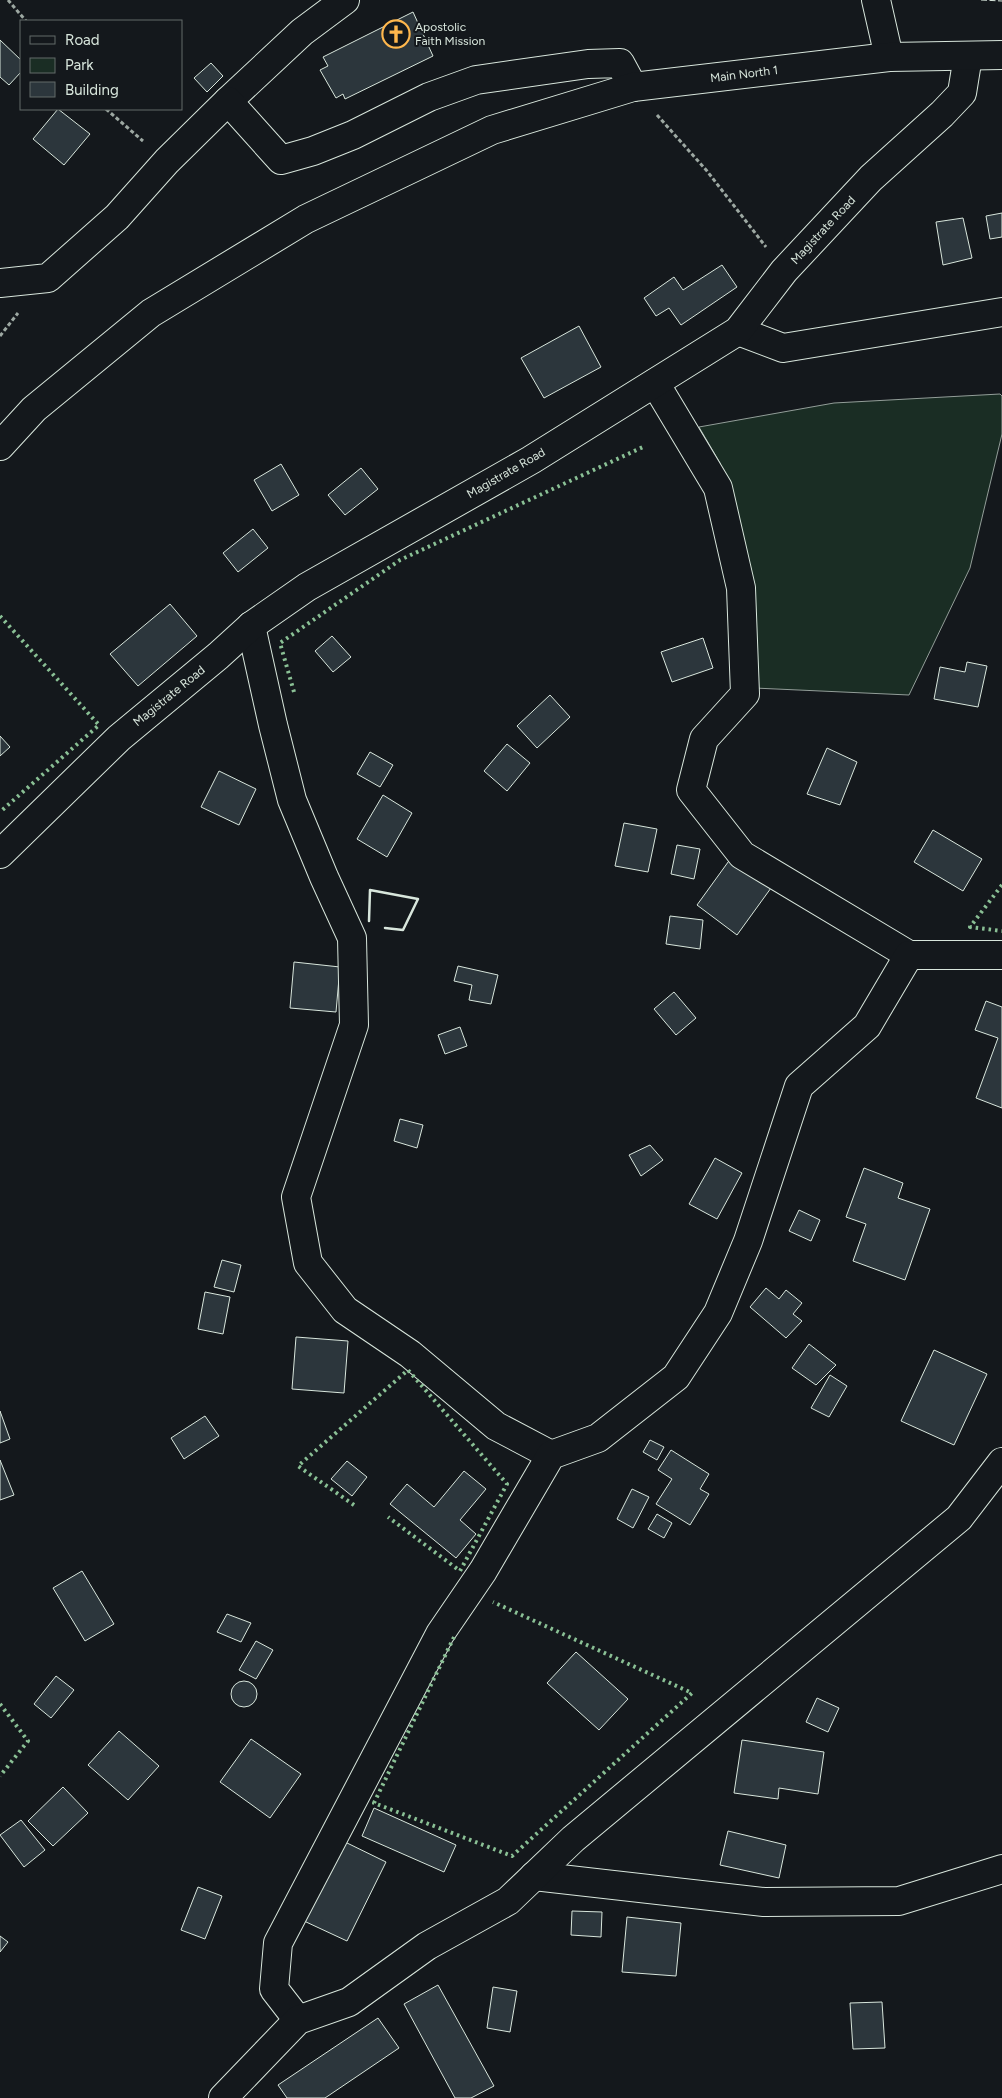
<svg xmlns="http://www.w3.org/2000/svg" width="1002" height="2098" font-family="Figtree,sans-serif">
	<style>
		.green { fill: #1a2d24; stroke: #939e99 }
		.building { fill: #2c363c; stroke: #d8e6dc }
		.lines { fill: none; stroke-linecap: round; stroke-linejoin: round }
		.minor-casing { stroke: #d8e6dc; stroke-width: 30 }
		.primary-casing { stroke: #d8e6dc; stroke-width: 30 }
		.path { stroke: #9da8a2; stroke-width: 3; stroke-dasharray: 4 2.5; stroke-linecap: butt }
		.minor { stroke: #14181c; stroke-width: 28 }
		.primary { stroke: #14181c; stroke-width: 28 }
		.hedge { stroke: #8ac095; stroke-width: 4; stroke-dasharray: 2.5 4; stroke-linecap: butt }
		.fence { stroke: #d8e6dc; stroke-width: 1; stroke-dasharray: 6 2.5; stroke-linecap: butt }
		.wall { stroke: #d8e6dc; stroke-width: 2.5 }
		.labels { text-anchor: middle; stroke-width: 4; stroke-linejoin: round; paint-order: stroke }
		.poi-label { font-size: 12px; fill: #d8e6dc; stroke: #14181c; text-anchor: start }
		.street-label { font-size: 12px; fill: #d8e6dc; stroke: #14181c }
	</style>
	<rect width="100%" height="100%" fill="#14181c"/>
	<!-- green -->
	<polygon class="green" points="1000,394 1002,396 1002,434 970,568 909,695 754,688 745,588 720,463 699,427 834,403"/>
	<!-- building -->
	<g class="building">
		<polygon points="413,12 433,56 345,99 343,94 336,98 320,70 328,66 323,57"/>
		<polygon points="0,40 21,60 21,72 9,85 0,77"/>
		<polygon points="211,63 223,76 207,92 194,78"/>
		<polygon points="58,109 90,134 64,165 33,139"/>
		<polygon points="1002,213 1002,237 990,239 986,216"/>
		<polygon points="963,218 972,258 943,265 936,222"/>
		<polygon points="722,265 737,287 681,325 669,308 656,316 644,298 674,277 683,290"/>
		<polygon points="579,326 601,367 544,398 521,358"/>
		<polygon points="281,464 299,495 272,511 254,480"/>
		<polygon points="361,468 378,489 345,515 328,495"/>
		<polygon points="253,529 268,548 238,572 223,553"/>
		<polygon points="170,604 197,636 138,686 110,654"/>
		<polygon points="332,636 351,657 333,672 315,651"/>
		<polygon points="703,638 713,668 672,682 661,652"/>
		<polygon points="967,662 987,666 978,707 934,699 940,667 965,672"/>
		<polygon points="550,695 570,717 537,748 517,726"/>
		<polygon points="0,736 10,747 0,756"/>
		<polygon points="507,744 530,763 507,791 484,771"/>
		<polygon points="827,748 857,762 840,805 807,794"/>
		<polygon points="370,752 393,765 380,787 357,774"/>
		<polygon points="219,771 256,789 239,825 201,807"/>
		<polygon points="383,795 412,813 387,857 357,839"/>
		<polygon points="624,823 657,829 648,872 615,866"/>
		<polygon points="933,830 982,859 963,891 914,862"/>
		<polygon points="677,845 700,849 694,879 671,874"/>
		<polygon points="731,858 771,888 737,935 697,905"/>
		<polygon points="670,916 703,920 700,949 666,944"/>
		<polygon points="294,962 340,967 336,1012 290,1008"/>
		<polygon points="458,966 498,975 491,1004 469,1000 472,985 454,981"/>
		<polygon points="674,992 696,1018 676,1035 654,1009"/>
		<polygon points="986,1001 1002,1007 1002,1108 976,1098 998,1038 975,1030"/>
		<polygon points="460,1027 467,1046 445,1054 438,1035"/>
		<polygon points="400,1119 423,1125 417,1148 394,1141"/>
		<polygon points="650,1145 663,1160 641,1176 629,1155"/>
		<polygon points="715,1158 742,1173 717,1219 689,1204"/>
		<polygon points="864,1168 903,1183 898,1198 930,1209 905,1280 853,1261 866,1224 846,1217"/>
		<polygon points="799,1210 820,1220 811,1241 789,1231"/>
		<polygon points="222,1260 241,1265 234,1292 214,1287"/>
		<polygon points="766,1288 779,1299 786,1290 802,1303 793,1314 802,1321 786,1338 750,1307"/>
		<polygon points="205,1292 230,1297 223,1334 198,1329"/>
		<polygon points="296,1337 348,1341 344,1393 292,1389"/>
		<polygon points="809,1344 836,1365 816,1385 792,1368"/>
		<polygon points="934,1350 987,1374 954,1445 901,1421"/>
		<polygon points="830,1375 847,1386 829,1417 811,1408"/>
		<polygon points="0,1411 10,1439 0,1443"/>
		<polygon points="205,1416 219,1436 184,1459 171,1438"/>
		<polygon points="650,1440 664,1447 657,1460 643,1452"/>
		<polygon points="671,1450 709,1474 700,1489 709,1494 690,1525 656,1504 672,1479 658,1470"/>
		<polygon points="0,1460 14,1495 0,1500"/>
		<polygon points="347,1461 367,1477 352,1496 331,1479"/>
		<polygon points="464,1471 486,1489 460,1520 476,1534 456,1558 390,1504 407,1484 434,1507"/>
		<polygon points="632,1489 649,1497 633,1528 617,1519"/>
		<polygon points="657,1514 672,1523 664,1538 648,1529"/>
		<polygon points="82,1571 114,1624 85,1641 53,1588"/>
		<polygon points="227,1614 251,1623 241,1642 217,1632"/>
		<polygon points="256,1641 273,1650 256,1679 239,1670"/>
		<polygon points="576,1652 628,1699 599,1730 547,1683"/>
		<polygon points="56,1676 74,1690 51,1718 34,1704"/>
		<circle cx="244" cy="1694" r="13"/>
		<polygon points="817,1698 839,1708 828,1732 806,1722"/>
		<polygon points="119,1731 159,1766 128,1800 88,1765"/>
		<polygon points="251,1739 301,1774 270,1818 220,1782"/>
		<polygon points="742,1740 824,1752 818,1794 779,1788 778,1799 734,1793"/>
		<polygon points="63,1787 88,1813 53,1846 28,1821"/>
		<polygon points="374,1808 456,1845 444,1872 362,1836"/>
		<polygon points="21,1820 45,1850 24,1867 0,1835"/>
		<polygon points="728,1831 786,1845 779,1878 720,1865"/>
		<polygon points="343,1841 386,1862 347,1941 304,1921"/>
		<polygon points="198,1887 222,1896 205,1939 181,1930"/>
		<polygon points="572,1911 602,1912 601,1937 571,1935"/>
		<polygon points="627,1917 681,1923 676,1976 622,1972"/>
		<polygon points="0,1936 8,1942 0,1952"/>
		<polygon points="438,1985 494,2086 471,2098 455,2098 404,2004"/>
		<polygon points="493,1987 517,1991 510,2032 487,2028"/>
		<polygon points="882,2002 885,2048 853,2049 850,2003"/>
		<polygon points="378,2018 399,2048 325,2098 287,2098 278,2085"/>
	</g>
	<g class="lines">
		<!-- minor casing -->
		<g class="minor-casing">
			<g id="minor">
				<polyline points="876,0 889,57"/>
				<polyline points="228,101 302,32 345,0"/>
				<polyline points="0,283 48,278 117,217 167,161 228,101 281,160 313,151 353,135 429,97 476,80 588,64 620,63 633,87"/>
				<polyline points="738,331 783,348 1002,312"/>
				<polyline points="655,383 718,488 741,588 745,694 704,739 691,790 742,855 909,955"/>
				<polyline points="251,626 273,725 292,800 324,877 352,938 354,1025 296,1197 308,1263 345,1310 410,1354 496,1426 551,1455"/>
				<polyline points="0,854 119,738 218,656 251,626 307,587 531,460 738,331 784,271 871,178 942,114 962,93 968,56"/>
				<polyline points="534,1876 764,1902 899,1901 1002,1869"/>
				<polyline points="298,2020 274,1989 278,1943 440,1634 483,1571 551,1455 598,1438 676,1377 718,1313 748,1241 799,1086 867,1026 909,955 1002,955"/>
				<polyline points="223,2098 298,2020 349,2002 427,1946 508,1901 573,1839 959,1518 1002,1462"/>
			</g>
		</g>
		<!-- primary casing -->
		<g class="primary-casing">
			<polyline id="primary" points="0,446 34,409 151,313 306,219 492,130 633,87 889,57 1002,55"/>
		</g>
		<!-- path -->
		<g class="path">
			<polyline points="8,0 26,21"/>
			<polyline points="106,109 143,141"/>
			<polyline points="657,115 707,171 766,247"/>
			<polyline points="0,336 18,313"/>
		</g>
		<!-- minor -->
		<use href="#minor" class="minor"/>
		<!-- primary -->
		<use href="#primary" class="primary"/>
		<!-- hedge -->
		<g class="hedge">
			<polyline points="0,616 99,725 0,812"/>
			<polyline points="294,692 280,643 400,560 643,447"/>
			<polyline points="1002,885 970,927 1002,931"/>
			<polyline points="354,1505 298,1466 408,1370 507,1484 460,1571 388,1517"/>
			<polyline points="454,1637 374,1803 512,1856 692,1693 493,1602"/>
			<polyline points="0,1704 28,1741 0,1776"/>
		</g>
		<!-- fence -->
		<polyline class="fence" points="981,0 1002,1"/>
		<!-- wall -->
		<polyline class="wall" points="369,921 370,890 418,899 403,930 385,928"/>
	</g>
	<!-- icons -->
	<defs>
		<g id="church-ring" transform="scale(1.4375)"><circle r="9.5" fill="#14181c" stroke="#ffb74d" stroke-width="1.5"/><path d="M-1.2-6h2.4v3.5h3.3v2.4h-3.3V6h-2.4V-.1h-3.3v-2.4h3.3Z" fill="#ffb74d"/></g>
	</defs>
	<g fill-rule="evenodd">
		<use href="#church-ring" x="396" y="34"/>
	</g>
	<g class="labels">
		<!-- poi labels -->
		<g class="poi-label">
			<text x="415" y="31">Apostolic<tspan x="415" dy="14">Faith Mission</tspan></text>
		</g>
		<!-- street labels -->
		<g class="street-label">
			<text transform="translate(744 74) rotate(-7)" y="4">Main North 1</text>
			<text transform="translate(823 230) rotate(-47)" y="4">Magistrate Road</text>
			<text transform="translate(506 473) rotate(-30)" y="4">Magistrate Road</text>
			<text transform="translate(169 696) rotate(-39)" y="4">Magistrate Road</text>
		</g>
	</g>
	<!-- legend -->
	<rect x="20" y="20" width="162" height="90" fill="#14181c" stroke="#626a69"/>
	<rect x="30" y="36" width="25" height="8" fill="#14181c" stroke="#626a69"/>
	<text x="65" y="45" font-size="15" fill="#d8e6dc">Road</text>
	<rect x="30" y="58" width="25" height="15" fill="#1a2d24" stroke="#626a69"/>
	<text x="65" y="70" font-size="15" fill="#d8e6dc">Park</text>
	<rect x="30" y="82" width="25" height="15" fill="#2c363c" stroke="#626a69"/>
	<text x="65" y="95" font-size="15" fill="#d8e6dc">Building</text>
</svg>
